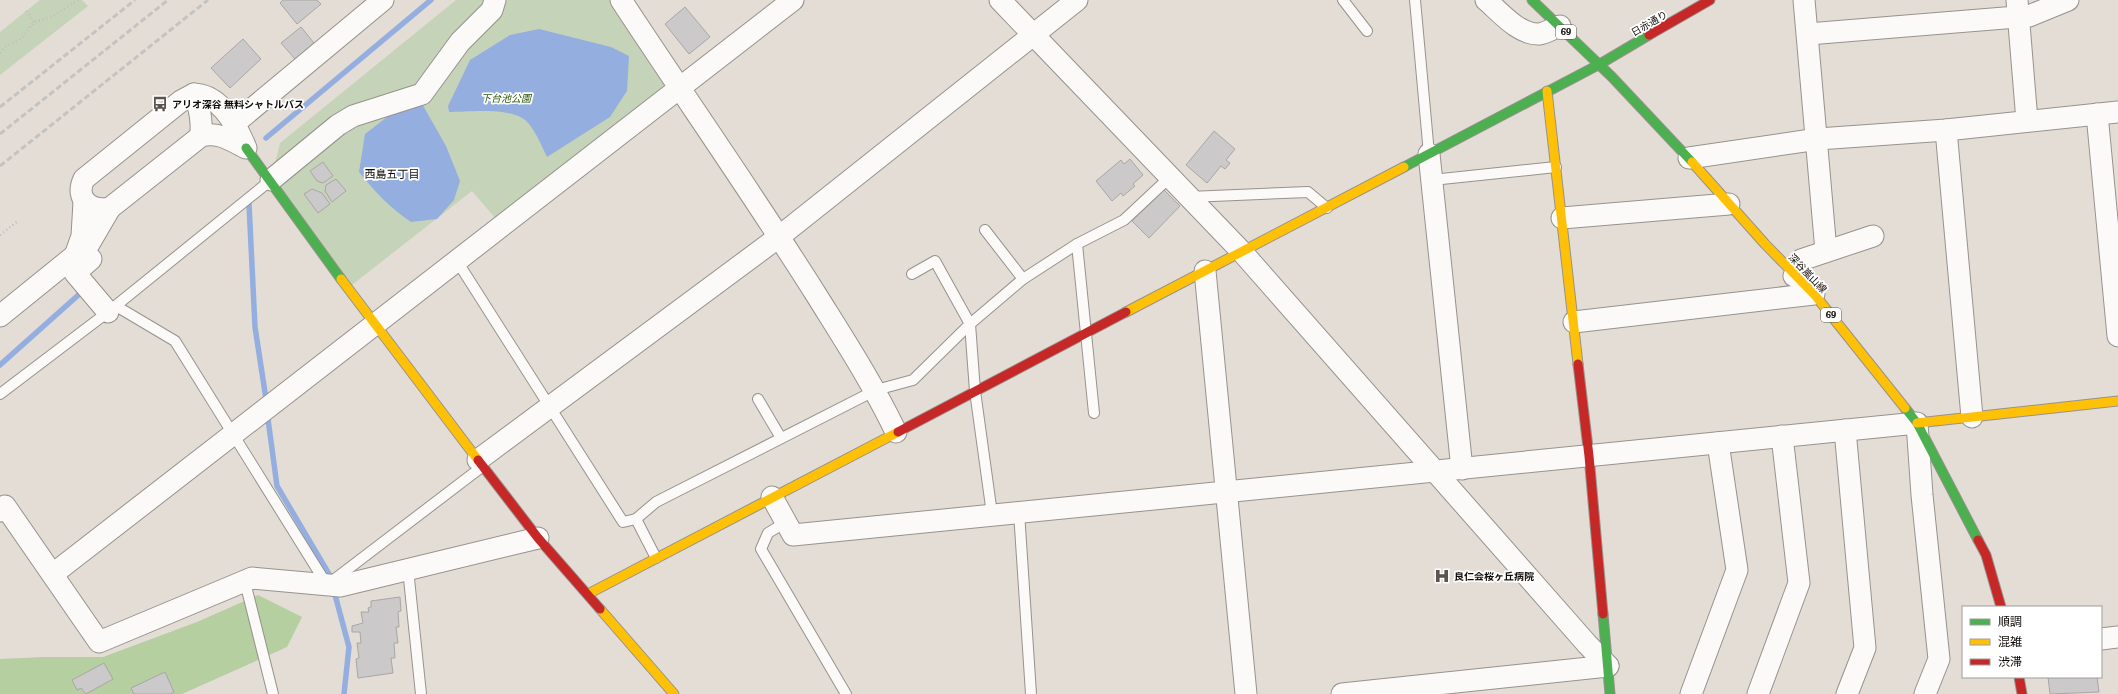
<svg xmlns="http://www.w3.org/2000/svg" width="2118" height="694" font-family="Literata,'Noto Sans JP',serif">
	<style>
		.green { fill: #c5d4b8 }
		.forest { fill: #b5cfa1 }
		.water { fill: #95aee0 }
		.lines { fill: none; stroke-linecap: round; stroke-linejoin: round }
		.stream { stroke: #95aee0; stroke-width: 5.5 }
		.building { fill: #cbc9c9; stroke: #a9a6a6 }
		.lane-casing { stroke: #97928c; stroke-width: 12 }
		.street-casing { stroke: #97928c; stroke-width: 23 }
		.fast-casing { stroke: #97928c; stroke-width: 11 }
		.slow-casing { stroke: #97928c; stroke-width: 11 }
		.jam-casing { stroke: #97928c; stroke-width: 11 }
		.path { stroke: #c0bebb; stroke-width: 2.5; stroke-dasharray: 1 3; stroke-linecap: butt }
		.lane { stroke: #fbfaf9; stroke-width: 10 }
		.street { stroke: #fbfaf9; stroke-width: 21 }
		.fast { stroke: #4caf50; stroke-width: 9 }
		.slow { stroke: #ffc107; stroke-width: 9 }
		.jam { stroke: #c62828; stroke-width: 9 }
		.rail { stroke: #c4c3c1; stroke-width: 3; stroke-dasharray: 6 3; stroke-linecap: butt }
		.labels { text-anchor: middle; stroke-width: 3.5; stroke-linejoin: round; paint-order: stroke }
		.shield { fill: #fff; stroke: #575451; stroke-width: 1 }
		.shield-label { font-size: 9px; font-weight: bold; fill: #0f0b07 }
		.street-label { font-size: 10px; fill: #0f0b07; stroke: #fff }
		.park-label { font-size: 10px; font-style: italic; fill: #285704; stroke: #fff }
		.poi-label { font-size: 10px; font-weight: bold; fill: #0f0b07; stroke: #fff; text-anchor: start }
		.neighbourhood-label { font-size: 11px; fill: #0f0b07; stroke: #fff }
	</style>
	<rect width="100%" height="100%" fill="#e3ddd6"/>
	<!-- green -->
	<g class="green">
		<polygon points="40,0 82,0 88,6 0,75 0,32"/>
		<polygon points="456,0 621,0 679,90 502,226 472,191 348,288 271,180 280,143"/>
	</g>
	<!-- forest -->
	<polygon class="forest" points="258,595 302,617 287,647 182,694 0,694 0,659 44,657 103,657 197,622"/>
	<!-- water -->
	<g class="water">
		<path d="M539,29l72,18 18,9 -2,35 -17,26 -63,40c-5,-10 -10,-23 -18,-33 -13,-18 -59,-12 -80,-12l-1,-6 22,-46 40,-25z"/>
		<path d="M421,102l25,44 14,35 -6,19 -17,19 -26,3c-21,-14 -36,-30 -52,-50l6,-38 35,-27z"/>
	</g>
	<g class="lines">
		<!-- stream -->
		<g class="stream">
			<polyline points="266,138 431,0"/>
			<polyline points="249,204 255,327 266,399"/>
			<polyline points="0,365 84,290"/>
			<polyline points="268,419 277,486 329,574"/>
			<polyline points="334,591 349,647 344,694"/>
		</g>
	</g>
	<!-- building -->
	<g class="building">
		<polygon points="283,0 317,0 321,4 297,24 280,3"/>
		<polygon points="685,7 710,37 689,54 665,24"/>
		<polygon points="301,27 314,43 295,59 281,43"/>
		<polygon points="243,39 261,59 230,88 211,68"/>
		<polygon points="1214,131 1235,149 1226,160 1230,163 1225,169 1221,166 1207,183 1186,165"/>
		<polygon points="1130,159 1143,175 1133,184 1135,186 1123,196 1121,193 1112,201 1096,181 1121,160 1124,164"/>
		<polygon points="323,162 333,176 323,183 317,181 310,171"/>
		<polygon points="336,179 346,191 332,202 325,191 326,185"/>
		<polygon points="312,189 322,193 330,204 318,213 304,194"/>
		<polygon points="1164,190 1180,206 1149,238 1132,221"/>
		<polygon points="400,597 401,611 398,612 399,627 396,627 398,643 394,643 395,658 391,658 393,673 358,678 356,659 359,658 357,643 361,643 360,632 352,632 352,626 363,623 361,612 369,612 368,608 371,607 371,601"/>
		<polygon points="104,663 113,679 86,694 81,688 77,690 72,680"/>
		<polygon points="165,672 174,692 170,694 134,694 131,688"/>
		<polygon points="2048,677 2097,677 2099,692 2050,694"/>
	</g>
	<g class="lines">
		<!-- lane casing -->
		<g class="lane-casing">
			<g id="lane">
				<polyline points="1343,0 1367,31"/>
				<polyline points="1415,0 1429,154"/>
				<polyline points="1432,180 1556,167"/>
				<polyline points="1189,197 1308,192 1327,208"/>
				<polyline points="985,230 1023,279"/>
				<polyline points="1077,244 1094,413"/>
				<polyline points="457,261 623,522 636,519"/>
				<polyline points="912,274 935,261 970,324 975,391 992,514"/>
				<polyline points="116,306 175,341 327,585 483,466"/>
				<polyline points="0,394 108,312 271,180"/>
				<polyline points="758,399 781,438"/>
				<polyline points="1019,512 1031,694"/>
				<polyline points="786,522 768,533 761,549 846,694"/>
				<polyline points="656,558 636,519 656,502 876,390 913,380 970,324 1023,279 1077,244 1124,220 1170,177"/>
				<polyline points="408,569 421,694"/>
				<polyline points="245,582 273,694"/>
			</g>
		</g>
		<!-- street casing -->
		<g class="street-casing">
			<g id="street">
				<path d="M621,0c65,99 133,196 196,296 28,45 56,88 79,136"/>
				<polyline points="1000,0 1242,252 1587,644 1608,666"/>
				<path d="M1486,0c14,12 33,35 53,34 7,-1 15,-6 21,-8"/>
				<polyline points="1804,0 1826,251"/>
				<polyline points="2017,0 2027,121"/>
				<polyline points="1808,34 2029,16 2068,0"/>
				<path d="M194,94c27,1 43,32 52,54 -14,-7 -28,-17 -45,-12l-91,72c-19,4 -36,-9 -26,-29l97,-78z"/>
				<path d="M194,94c6,15 8,26 7,42"/>
				<polyline points="2097,114 2118,336"/>
				<polyline points="235,123 383,0"/>
				<polyline points="1946,130 1972,417"/>
				<polyline points="1429,154 1462,469"/>
				<polyline points="1689,158 1818,139 1946,130 2118,112"/>
				<polyline points="271,180 338,125 353,116 422,94 460,42 492,10 495,0"/>
				<polyline points="1562,218 1729,204"/>
				<polyline points="76,253 82,236 84,202"/>
				<polyline points="86,256 87,255 91,259 75,273 108,312"/>
				<polyline points="1205,271 1246,694"/>
				<polyline points="1794,276 1801,260 1873,236"/>
				<polyline points="0,316 89,244 110,208"/>
				<polyline points="1574,322 1814,294"/>
				<polyline points="1845,430 1865,648 1847,694"/>
				<polyline points="478,460 780,236 1077,0"/>
				<polyline points="772,497 793,535 1917,423 1922,495 1939,659 1925,694"/>
				<polyline points="0,511 5,506 99,642 252,578 340,586 538,538"/>
				<polyline points="53,574 793,0"/>
				<polyline points="2101,639 2118,637"/>
				<polyline points="1342,694 1608,666"/>
				<polyline points="1691,694 1737,570 1718,443"/>
				<polyline points="1758,694 1799,583 1782,436"/>
			</g>
		</g>
		<!-- fast casing -->
		<g class="fast-casing">
			<g id="fast">
				<polyline points="1532,0 1612,77 1692,162"/>
				<polyline points="246,148 341,279"/>
				<polyline points="1404,167 1600,64 1649,35"/>
				<polyline points="1905,408 1917,423 1978,540"/>
				<polyline points="1603,614 1610,694"/>
			</g>
		</g>
		<!-- slow casing -->
		<g class="slow-casing">
			<g id="slow">
				<polyline points="1547,91 1578,364"/>
				<polyline points="1692,162 1765,244 1814,294 1905,408"/>
				<polyline points="341,279 478,460"/>
				<polyline points="1126,312 1404,167"/>
				<polyline points="1917,423 2118,401"/>
				<polyline points="588,594 898,432"/>
				<polyline points="600,609 674,694"/>
			</g>
		</g>
		<!-- jam casing -->
		<g class="jam-casing">
			<g id="jam">
				<polyline points="1649,35 1710,0"/>
				<polyline points="1578,364 1589,456 1603,614"/>
				<polyline points="898,432 1126,312"/>
				<polyline points="478,460 538,538 600,609"/>
				<polyline points="1978,540 1986,555 2001,607"/>
				<polyline points="2019,677 2022,694"/>
			</g>
		</g>
		<!-- path -->
		<g class="path">
			<polyline points="26,11 34,22"/>
			<polyline points="0,53 5,47 22,38 34,22 53,16 78,0"/>
			<polyline points="0,235 18,221"/>
		</g>
		<!-- lane -->
		<use href="#lane" class="lane"/>
		<!-- street -->
		<use href="#street" class="street"/>
		<!-- fast -->
		<use href="#fast" class="fast"/>
		<!-- slow -->
		<use href="#slow" class="slow"/>
		<!-- jam -->
		<use href="#jam" class="jam"/>
		<!-- rail -->
		<g class="rail">
			<polyline points="0,107 135,0"/>
			<polyline points="0,134 168,0"/>
			<polyline points="0,166 208,0"/>
		</g>
	</g>
	<!-- icons -->
	<defs>
		<g id="bus-bare" transform="scale(1.2)"><path d="M-5-6H5V4H4V6H2V4H-2V6H-4V4H-5ZM-3.5-4V0h7V-4ZM-3.5 1.2v1.5H-2V1.2ZM2 1.2v1.5H3.5V1.2Z" fill="#59544f" stroke="#fff" stroke-width="2.5" paint-order="stroke"/></g>
		<g id="hospital-bare" transform="scale(1.2)"><path d="M-5-5h3v3.5h4V-5h3V5h-3V1.5h-4V5h-3Z" fill="#59544f" stroke="#fff" stroke-width="2.5" paint-order="stroke"/></g>
	</defs>
	<g fill-rule="evenodd">
		<use href="#bus-bare" x="160" y="104"/>
		<use href="#hospital-bare" x="1442" y="576"/>
	</g>
	<g class="labels">
		<!-- shield labels -->
		<g class="shield">
			<rect x="1556" y="25" width="20" height="14" rx="3"/>
			<rect x="1821" y="308" width="20" height="14" rx="3"/>
		</g>
		<g class="shield-label">
			<text x="1566" y="35">69</text>
			<text x="1831" y="318">69</text>
		</g>
		<!-- street labels -->
		<g class="street-label">
			<text transform="translate(1649 23) rotate(-30)" y="4">日赤通り</text>
			<text transform="translate(1808 273) rotate(46)" y="4">深谷嵐山線</text>
		</g>
		<!-- park labels -->
		<g class="park-label">
			<text x="506" y="102">下台池公園</text>
		</g>
		<!-- poi labels -->
		<g class="poi-label">
			<text x="172" y="108">アリオ深谷 無料シャトルバス</text>
			<text x="1454" y="580">良仁会桜ヶ丘病院</text>
		</g>
		<!-- neighbourhood labels -->
		<g class="neighbourhood-label">
			<text x="392" y="178">西島五丁目</text>
		</g>
	</g>
	<!-- legend -->
	<rect x="1962" y="606" width="140" height="72" fill="#ffffff" stroke="#9f9d9c"/>
	<rect x="1970" y="619" width="20" height="6" fill="#4caf50" stroke="#9f9d9c"/>
	<text x="1998" y="626" font-size="12" fill="#0f0b07">順調</text>
	<rect x="1970" y="639" width="20" height="6" fill="#ffc107" stroke="#9f9d9c"/>
	<text x="1998" y="646" font-size="12" fill="#0f0b07">混雑</text>
	<rect x="1970" y="659" width="20" height="6" fill="#c62828" stroke="#9f9d9c"/>
	<text x="1998" y="666" font-size="12" fill="#0f0b07">渋滞</text>
</svg>
